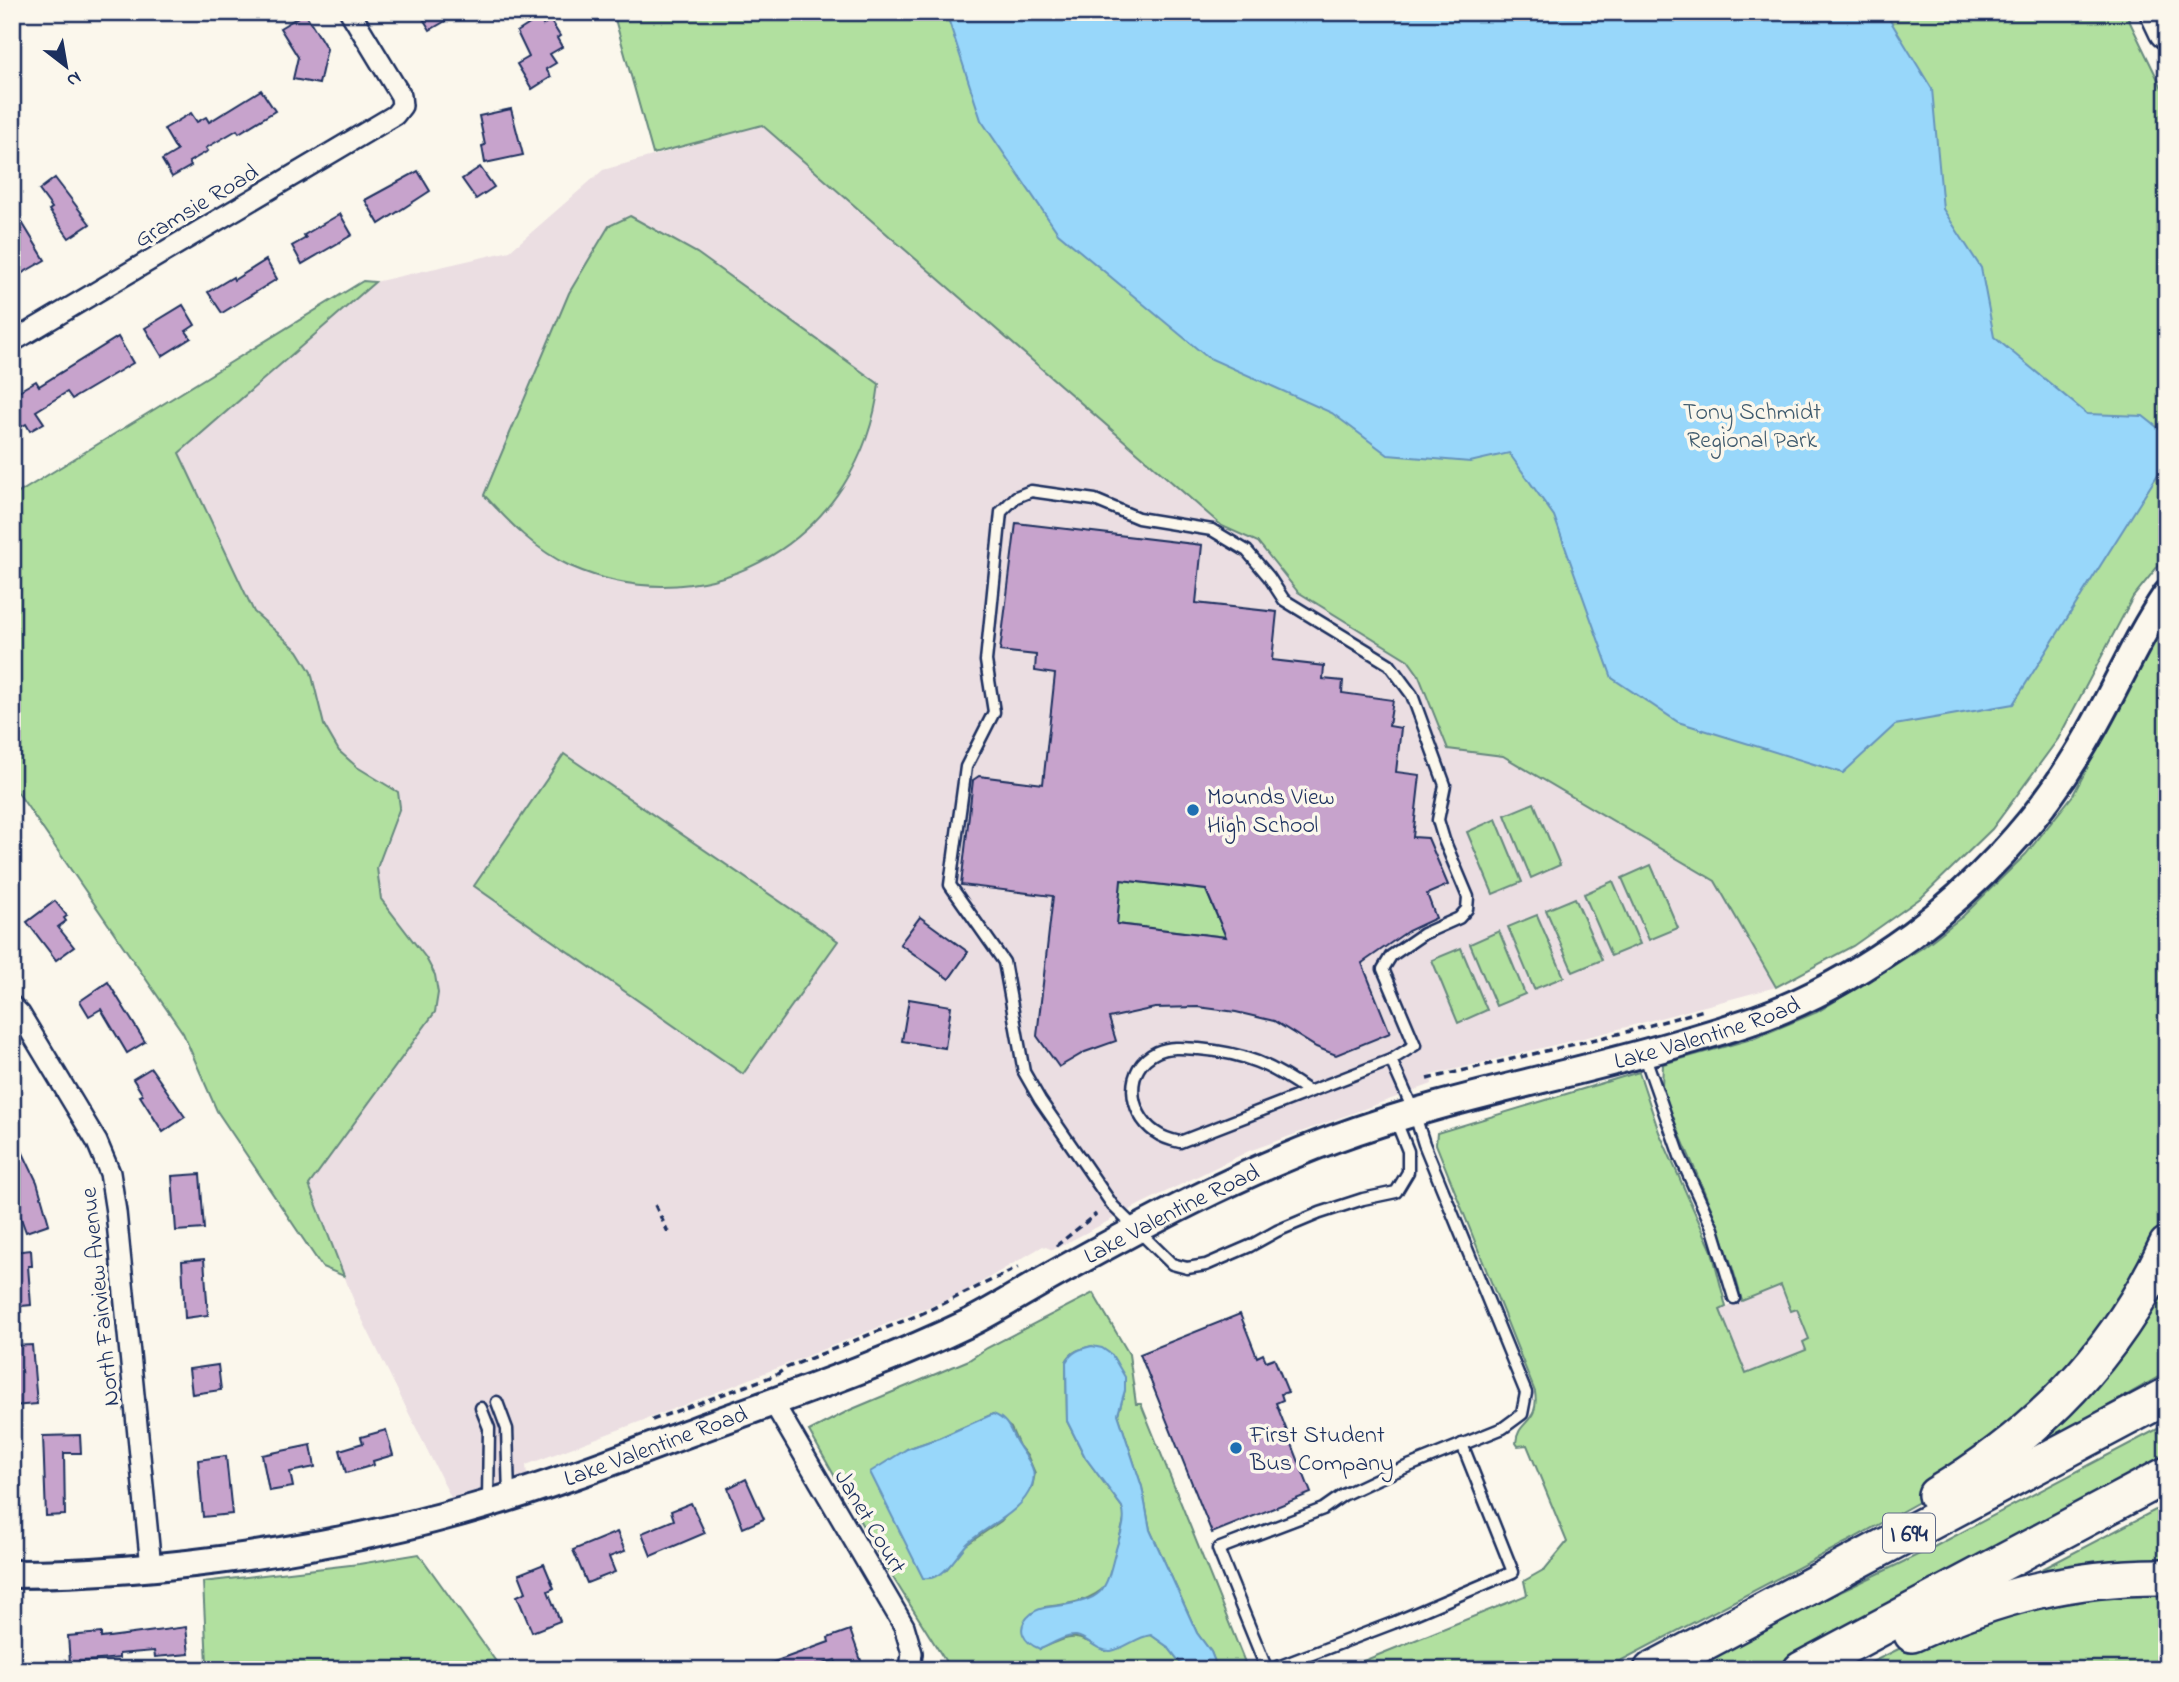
<svg xmlns="http://www.w3.org/2000/svg" width="2179" height="1682" font-family="'Indie Flower',sans-serif">
	<style>
		.built { fill: #ebdee2 }
		.green { fill: #b1e09f; stroke: #66887e; stroke-width: 2; fill-rule: evenodd }
		.water { fill: #98d7fa; stroke: #6694bc; stroke-width: 2 }
		.building { fill: #c7a3cc; stroke: #1b2f5e; stroke-width: 2; fill-rule: evenodd }
		.lines { fill: none; stroke-linecap: round; stroke-linejoin: round }
		.lane-casing { stroke: #1b2f5e; stroke-width: 15 }
		.street-casing { stroke: #1b2f5e; stroke-width: 24 }
		.secondary-casing { stroke: #1b2f5e; stroke-width: 32 }
		.highway-casing { stroke: #1b2f5e; stroke-width: 40 }
		.path { stroke: #1b2f5e; stroke-width: 3.5; stroke-dasharray: 7 5; stroke-linecap: butt }
		.lane { stroke: #fbf7ec; stroke-width: 10 }
		.street { stroke: #fbf7ec; stroke-width: 19 }
		.secondary { stroke: #fbf7ec; stroke-width: 26 }
		.highway { stroke: #fbf7ec; stroke-width: 35 }
		.poi-dot { fill: #1f6fb2; stroke: #fbf7ec; stroke-width: 2.5 }
		.labels { text-anchor: middle; stroke-width: 7; stroke-linejoin: round; paint-order: stroke }
		.shield { fill: #fbf7ec; stroke: #5e6b89; stroke-width: 2 }
		.shield-label { font-size: 23px; font-weight: bold; fill: #1b2f5e }
		.street-label { font-size: 24px; fill: #1b2f5e; stroke: #fbf7ec }
		.park-label { font-size: 24px; fill: #405b6e; stroke: #fbf7ec }
		.poi-label { font-size: 24px; fill: #1b2f5e; stroke: #fbf7ec; text-anchor: start }
	</style>
	<rect width="100%" height="100%" fill="#fbf7ec"/>
	<filter id="ink" filterUnits="userSpaceOnUse"><feTurbulence type="fractalNoise" baseFrequency=".0143" numOctaves="2"/><feDisplacementMap in="SourceGraphic" scale="14" xChannelSelector="R" yChannelSelector="G"/><feConvolveMatrix kernelMatrix="1 2 1 2 8 2 1 2 1" color-interpolation-filters="sRGB"/></filter>
	<g filter="url(#ink)">
		<!-- built -->
		<g class="built">
			<polygon points="762,125 1222,526 1258,542 1298,592 1408,660 1418,674 1448,748 1503,756 1716,881 1776,987 1604,1033 1431,1075 1432,1084 1249,1151 1143,1203 1053,1250 1043,1246 961,1294 715,1393 526,1465 527,1475 451,1498 357,1309 309,1185 435,1012 426,958 381,899 377,868 400,807 398,793 357,767 339,751 324,725 318,701 298,651 254,612 179,453 375,282 510,251 603,170"/>
			<polygon points="1781,1285 1791,1310 1797,1308 1810,1339 1806,1350 1746,1374 1720,1310"/>
		</g>
		<!-- green -->
		<g class="green">
			<polygon points="613,12 2125,12 2167,98 2167,555 2133,597 2058,739 1992,829 1922,897 1853,946 1776,987 1715,881 1503,756 1448,749 1418,674 1408,660 1298,592 1258,542 1222,526 762,125 653,154"/>
			<path d="M630,216l67,37 182,131c-18,152 -166,245 -309,182 -35,-16 -61,-44 -86,-71l85,-202 40,-67z"/>
			<polygon points="363,281 375,282 179,453 254,612 298,651 311,672 324,725 339,751 357,767 398,792 400,807 377,868 381,899 426,958 435,975 438,993 435,1012 309,1185 344,1276 322,1267 217,1111 183,1033 12,784 12,497"/>
			<path d="M2167,617v618l-63,107 -178,156 -79,44 -244,128h-262l186,-75 -3,-14 21,-12 22,-27 -40,-97 -9,1 -2,-3c1,-23 24,-19 19,-51l-99,-248 1,-11 202,-61 20,60 53,119 14,56 -6,3 26,64 60,-24 -3,-8 6,-3 -12,-30 -6,2 -10,-26 -39,16c-18,-70 -49,-135 -77,-201l-3,-14 1,-22 92,-26 62,-26 105,-64 41,-32 63,-62 47,-59z"/>
			<polygon points="564,754 838,941 743,1074 474,886"/>
			<polygon points="1534,803 1560,865 1531,878 1505,815"/>
			<polygon points="1496,819 1522,882 1493,894 1467,832"/>
			<polygon points="1651,865 1678,928 1649,940 1622,878"/>
			<polygon points="1121,880 1206,890 1226,937 1117,924"/>
			<polygon points="1613,881 1640,944 1611,956 1584,894"/>
			<polygon points="1575,898 1602,960 1573,972 1546,910"/>
			<polygon points="1537,915 1564,977 1534,989 1508,927"/>
			<polygon points="1499,931 1525,994 1496,1006 1470,944"/>
			<polygon points="1461,948 1487,1010 1458,1023 1432,960"/>
			<polygon points="2167,1275 2167,1372 2039,1445 2036,1441"/>
			<path d="M1093,1293l36,61 7,50h5l107,266h-30l-7,-18 -14,-19 -47,-103 -8,-43 -24,-73 7,-24 -33,-44c-12,3 -21,5 -26,16l1,59 18,36 37,50 3,9 -17,68c-17,18 -39,20 -63,23l-5,42c35,-15 32,-16 66,2l32,-14 13,-2 17,12 18,23h-235l-69,-110 -73,-129 41,-21 119,-50 18,-12zM993,1414l18,14 8,18 9,11 7,16 -3,14 -31,34 -35,24 -20,25 -39,-121 32,-11z"/>
			<polygon points="2167,1424 2167,1459 1772,1670 1689,1670 1803,1610 1932,1548"/>
			<polygon points="2167,1504 2167,1567 2033,1574"/>
			<polygon points="419,1554 502,1670 202,1670 207,1664 203,1582 359,1564"/>
			<polygon points="2167,1586 2167,1670 1856,1670 1923,1637 1990,1611"/>
		</g>
		<!-- water -->
		<g class="water">
			<polygon points="946,12 1885,12 1932,89 1943,209 1981,268 1994,337 2087,414 2143,416 2167,435 2167,460 2013,704 1895,725 1843,773 1678,722 1612,678 1554,516 1509,453 1470,462 1388,455 1332,413 1207,357 1058,233 981,120"/>
			<path d="M1092,1346l10,2 10,7 13,22v13l-7,24 24,73 8,43 47,103 14,19 7,18h-32l-18,-23 -17,-12c-15,2 -26,14 -40,16 -13,1 -23,-13 -35,-15 -12,-1 -25,9 -36,13 -16,-6 -26,-21 -9,-35 7,-6 17,-7 26,-8 48,-7 48,-13 59,-57 4,-14 11,-28 6,-42l-37,-50 -18,-36 -1,-59c6,-11 14,-13 26,-16z"/>
			<path d="M993,1414c17,6 17,19 26,32 8,13 19,23 13,39 -10,28 -44,40 -64,58 -10,10 -17,25 -29,32 -6,3 -10,4 -16,3l-53,-106 37,-23 32,-11z"/>
		</g>
		<!-- building -->
		<g class="building">
			<polygon points="419,12 461,12 430,30"/>
			<polygon points="305,13 327,49 319,84 293,79 298,57 280,28"/>
			<polygon points="539,18 543,25 550,20 560,36 557,38 562,47 550,54 556,63 546,69 551,77 532,89 517,64 529,57 517,32"/>
			<polygon points="261,90 275,111 239,133 237,130 206,148 208,151 189,162 191,166 172,177 162,160 177,151 164,129 191,113 197,122 206,117 209,122"/>
			<polygon points="511,109 523,155 485,163 482,146 485,145 479,116"/>
			<polygon points="480,167 494,187 476,199 462,179"/>
			<polygon points="418,171 430,191 379,224 365,200"/>
			<polygon points="55,178 90,224 69,238 49,210 52,208 39,190"/>
			<polygon points="12,206 45,260 12,279"/>
			<polygon points="340,214 352,235 302,264 292,246 306,238 304,235"/>
			<polygon points="266,260 277,279 222,313 208,292 233,277 234,280"/>
			<polygon points="183,305 195,325 186,331 191,338 162,356 145,328"/>
			<polygon points="118,337 133,363 72,399 67,392 36,411 44,423 30,431 26,424 12,432 12,395 36,381 39,386"/>
			<path d="M1016,523l186,22 -6,58 81,9 -5,48 52,6 -1,13 20,2 -1,12 51,7 -4,26 12,2 -5,44 24,3 -7,62 15,1 20,47 -21,9 9,24 -28,13 -46,32 28,70 -54,22 -20,-8 -42,-26 -38,-9 -38,-5 -43,1 -46,10 7,23 -31,11 -26,15 -22,-31 16,-140 -92,-11 12,-105 6,-4 64,8 12,-110 -20,-3 1,-16 -36,-4zM1121,880l85,10 20,47 -109,-13z"/>
			<polygon points="55,901 67,916 64,918 66,921 58,927 74,947 56,960 27,922"/>
			<polygon points="920,917 968,952 949,979 900,944"/>
			<polygon points="108,982 145,1042 127,1053 101,1009 89,1016 80,1001"/>
			<polygon points="909,999 951,1006 945,1048 902,1041"/>
			<polygon points="151,1068 185,1117 163,1132 140,1096 143,1095 133,1079"/>
			<polygon points="12,1130 37,1182 49,1224 26,1232 12,1194"/>
			<polygon points="200,1174 204,1229 176,1231 172,1176"/>
			<polygon points="31,1250 32,1266 28,1266 31,1305 12,1307 12,1252"/>
			<polygon points="204,1259 208,1315 185,1318 182,1261"/>
			<polygon points="1240,1314 1257,1357 1263,1354 1266,1361 1274,1358 1288,1392 1281,1394 1283,1400 1276,1403 1311,1493 1212,1533 1140,1354"/>
			<polygon points="32,1345 37,1404 12,1406 12,1346"/>
			<polygon points="218,1365 221,1390 192,1394 189,1369"/>
			<polygon points="386,1430 393,1455 373,1461 374,1465 346,1473 340,1450 363,1443 361,1437"/>
			<polygon points="80,1435 81,1453 64,1453 65,1515 46,1516 43,1436"/>
			<polygon points="311,1445 315,1467 290,1472 293,1487 269,1491 262,1455"/>
			<polygon points="226,1456 232,1514 203,1517 198,1460"/>
			<polygon points="746,1479 764,1519 743,1528 728,1488"/>
			<polygon points="691,1503 705,1533 651,1556 642,1533 674,1520 671,1511"/>
			<polygon points="617,1532 625,1551 609,1557 615,1572 587,1583 573,1550"/>
			<polygon points="544,1564 554,1588 548,1591 560,1621 532,1632 517,1596 526,1592 519,1574"/>
			<polygon points="186,1627 189,1654 155,1657 154,1651 119,1654 119,1658 70,1663 68,1636 101,1633 101,1638"/>
			<polygon points="850,1630 863,1666 852,1670 839,1670 835,1660 807,1670 760,1670 760,1667 829,1642 828,1638"/>
		</g>
		<g class="lines">
			<!-- lane casing -->
			<g class="lane-casing">
				<g id="lane">
					<polyline points="1644,1054 1680,1156 1713,1229 1734,1298"/>
					<polyline points="1391,1060 1415,1045 1383,969 1391,956 1423,934 1459,918 1467,909 1468,897 1444,840 1438,820 1445,785 1412,695 1389,664 1284,600 1269,577 1247,551 1212,530 1138,518 1095,500 1031,491 1016,497 1001,512 986,661 994,712 966,767 950,885 1004,962 1024,1072 1040,1100 1113,1206 1172,1264 1187,1268 1206,1265 1250,1246 1277,1231 1320,1213 1363,1199 1396,1192 1408,1172 1408,1151 1396,1121"/>
					<polyline points="497,1402 507,1429 509,1496"/>
					<polyline points="481,1408 489,1428 488,1501"/>
					<path d="M1267,1670l-49,-121 105,-40 20,-14 36,-17 124,-50 19,-14 4,-21 -102,-249 -10,-32 -23,-52 -211,82c-10,-2 -17,-4 -25,-10 -27,-19 -32,-64 2,-80 13,-6 28,-4 42,-3 46,4 72,16 109,42"/>
					<polyline points="1270,1670 1393,1623 1513,1572 1462,1444"/>
				</g>
			</g>
			<!-- street casing -->
			<g class="street-casing">
				<g id="street">
					<polyline points="12,342 395,115 402,106 401,96 350,12"/>
					<polyline points="12,1006 20,1014 97,1142 110,1173 116,1212 151,1567"/>
					<polyline points="773,1402 904,1626 912,1653 910,1670"/>
				</g>
			</g>
			<!-- secondary casing -->
			<g class="secondary-casing">
				<g id="secondary">
					<path id="s1" d="M12,1574c152,0 329,-26 475,-70 74,-22 147,-51 220,-78 88,-32 179,-63 264,-104 29,-15 57,-33 86,-49 90,-50 179,-98 276,-134 116,-43 239,-63 357,-99 31,-9 63,-18 93,-31 45,-19 88,-45 128,-74 65,-48 124,-111 166,-180 33,-52 55,-110 90,-161"/>
				</g>
			</g>
			<!-- highway casing -->
			<g class="highway-casing">
				<g id="highway">
					<polyline points="2158,12 2167,31"/>
					<path d="M1936,1495c103,-62 180,-140 231,-250"/>
					<path d="M1912,1634c85,-38 160,-58 255,-57"/>
					<polyline points="1652,1670 2167,1396"/>
					<polyline points="1801,1670 2167,1475"/>
				</g>
			</g>
			<!-- path -->
			<g class="path">
				<polyline points="1427,1079 1626,1032 1704,1010"/>
				<polyline points="655,1205 668,1232"/>
				<polyline points="1056,1246 1096,1214"/>
				<polyline points="652,1420 776,1375 786,1368 921,1314 1019,1267"/>
			</g>
			<!-- lane -->
			<use href="#lane" class="lane"/>
			<!-- street -->
			<use href="#street" class="street"/>
			<!-- secondary -->
			<use href="#secondary" class="secondary"/>
			<!-- highway -->
			<use href="#highway" class="highway"/>
		</g>
	</g>
	<!-- markers -->
	<g class="poi-dot">
		<circle cx="1193" cy="810" r="7"/>
		<circle cx="1236" cy="1448" r="7"/>
	</g>
	<g class="labels">
		<!-- shield labels -->
		<rect class="shield" x="1883" y="1513.5" width="52" height="39" rx="5"/>
		<g class="shield-label">
			<text x="1909" y="1541">I 694</text>
		</g>
		<!-- street labels -->
		<g class="street-label">
			<text transform="translate(196 205) rotate(-31)" y="8">Gramsie Road</text>
			<text dy="8" stroke="none"><textPath href="#s1" startOffset="1794">Lake Valentine Road</textPath></text>
			<text dy="8" stroke="none"><textPath href="#s1" startOffset="1227">Lake Valentine Road</textPath></text>
			<text transform="translate(99 1297) rotate(-96)" y="8">North Fairview Avenue</text>
			<text dy="8" stroke="none"><textPath href="#s1" startOffset="660">Lake Valentine Road</textPath></text>
			<text transform="translate(871 1521) rotate(59)" y="8">Janet Court</text>
		</g>
		<!-- park labels -->
		<g class="park-label">
			<text x="1752" y="419">Tony Schmidt<tspan x="1752" dy="28">Regional Park</tspan></text>
		</g>
		<!-- poi labels -->
		<g class="poi-label">
			<text x="1207" y="804">Mounds View<tspan x="1207" dy="28">High School</tspan></text>
			<text x="1250" y="1442">First Student<tspan x="1250" dy="28">Bus Company</tspan></text>
		</g>
	</g>
	<!-- margin -->
	<rect width="2179" height="1682" fill="none" stroke="#fbf7ec" stroke-width="42"/>
	<rect x="21" y="21" width="2137" height="1640" fill="none" stroke="#1b2f5e" stroke-width="2.5" filter="url(#ink)"/>
	<!-- north arrow -->
	<g transform="translate(66 66) rotate(149)" stroke="#fbf7ec" stroke-width="5" paint-order="stroke">
	<path d="M0-5L12 26L0 18L-12 26Z" fill="#1b2f5e"/>
	<text y="-10" font-size="19" font-weight="bold" text-anchor="middle" fill="#1b2f5e">N</text>
	</g>
</svg>
